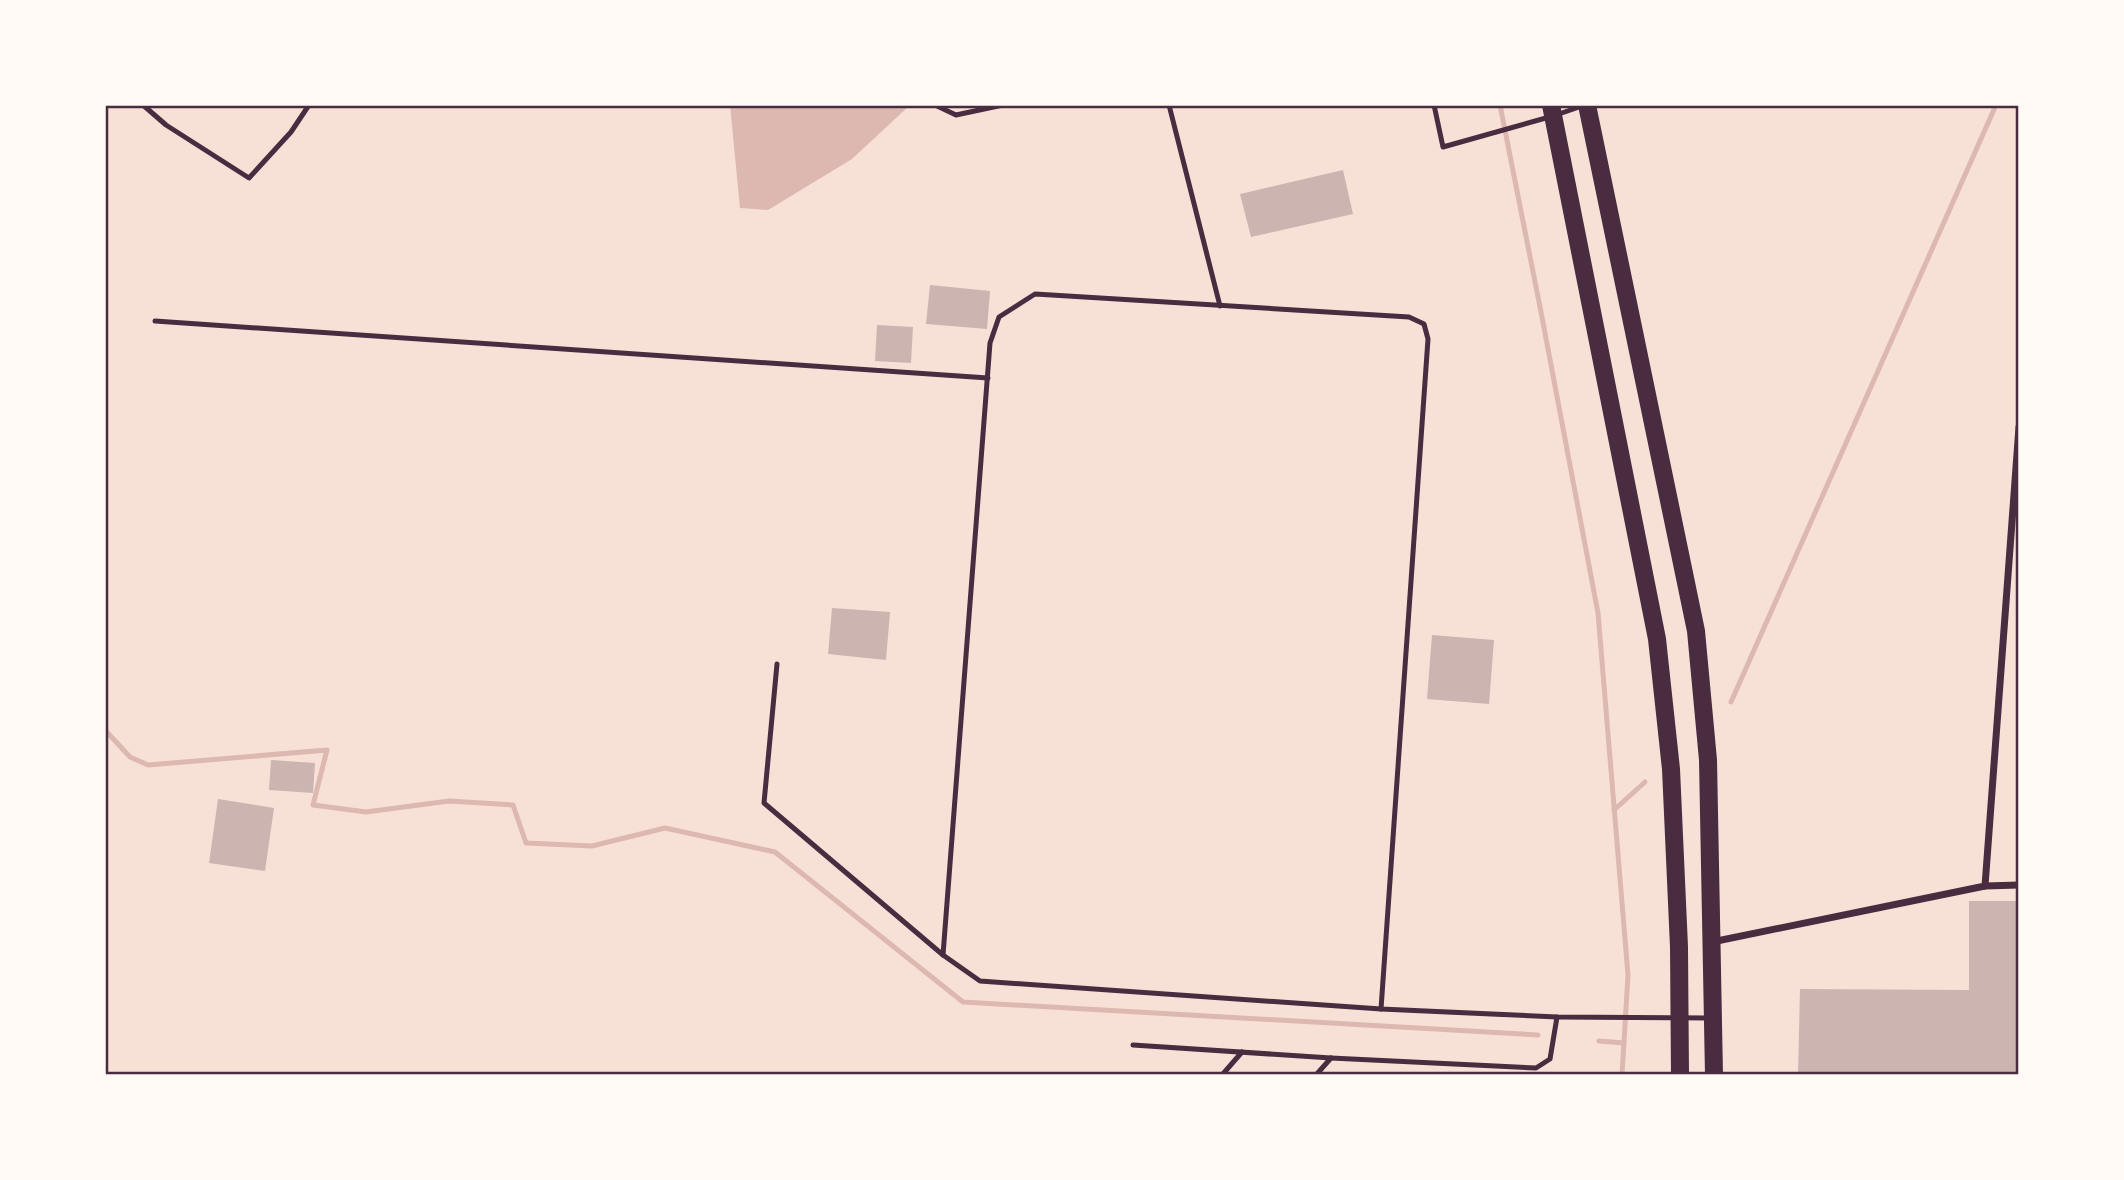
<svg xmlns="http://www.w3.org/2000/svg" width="2124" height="1180" font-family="'Work Sans',sans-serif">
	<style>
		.water { fill: #dcb8b0 }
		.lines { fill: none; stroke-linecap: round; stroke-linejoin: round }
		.stream { stroke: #dcb8b0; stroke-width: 5 }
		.building { fill: #ccb4b1 }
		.service { stroke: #4a2c40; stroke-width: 5 }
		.minor { stroke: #4a2c40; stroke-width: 7 }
		.primary { stroke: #4a2c40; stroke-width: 18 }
		.neatline { fill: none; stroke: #4a2c40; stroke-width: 2.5 }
	</style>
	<rect width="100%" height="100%" fill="#f7e1d7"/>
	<!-- water -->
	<polygon class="water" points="730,105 909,105 909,106 852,159 768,210 740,208"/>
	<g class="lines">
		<!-- stream -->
		<g class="stream">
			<polyline points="1500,105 1541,312 1598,613 1628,975 1622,1075"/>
			<polyline points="1731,702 1996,105"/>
			<polyline points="105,730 130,757 148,765 327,750 313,805 366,812 449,801 513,805 526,843 592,846 665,828 775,852 963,1002 1538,1035"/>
			<polyline points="1614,810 1645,782"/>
			<polyline points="1599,1041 1624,1043"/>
		</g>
	</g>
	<!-- building -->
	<g class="building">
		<polygon points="1343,170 1353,214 1251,237 1240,194"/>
		<polygon points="930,285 990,291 987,329 926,324"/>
		<polygon points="877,325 913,327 911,363 875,361"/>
		<polygon points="832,608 890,612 886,660 828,654"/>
		<polygon points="1432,635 1494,640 1489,704 1427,699"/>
		<polygon points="271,760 315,763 313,793 269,790"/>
		<polygon points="218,799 274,808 265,871 209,863"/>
		<polygon points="1969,901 2019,901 2019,1075 1798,1075 1800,989 1969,990"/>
	</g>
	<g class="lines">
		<!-- service -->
		<g class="service">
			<polyline points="143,105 166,125 249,178 291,132 309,105"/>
			<polyline points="935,105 956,115 1003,105"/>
			<polyline points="1169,105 1220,306"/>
			<polyline points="1434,105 1443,147 1553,116 1585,105"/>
			<polyline points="155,321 988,378"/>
			<polyline points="777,664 764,803 943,955 980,981 1381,1009 1557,1017 1710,1018"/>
			<polyline points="943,955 990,343 999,317 1035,294 1409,317 1424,324 1428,339 1381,1009"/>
			<polyline points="1133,1045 1331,1058 1536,1068 1550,1059 1557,1017"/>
			<polyline points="1222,1075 1242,1052"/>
			<polyline points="1316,1075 1331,1058"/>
		</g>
		<!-- minor -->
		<g class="minor">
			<polyline points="1985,886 2019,885"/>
			<polyline points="1712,942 1985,886 2019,427"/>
		</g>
		<!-- primary -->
		<g class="primary">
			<polyline points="1551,105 1657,639 1671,769 1679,947 1680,1075"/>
			<polyline points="1587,105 1696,631 1708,760 1714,1075"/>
		</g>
	</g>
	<!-- border -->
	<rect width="2124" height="1180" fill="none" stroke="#fffaf5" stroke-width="214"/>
	<rect x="107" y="107" width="1910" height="966" class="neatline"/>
</svg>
